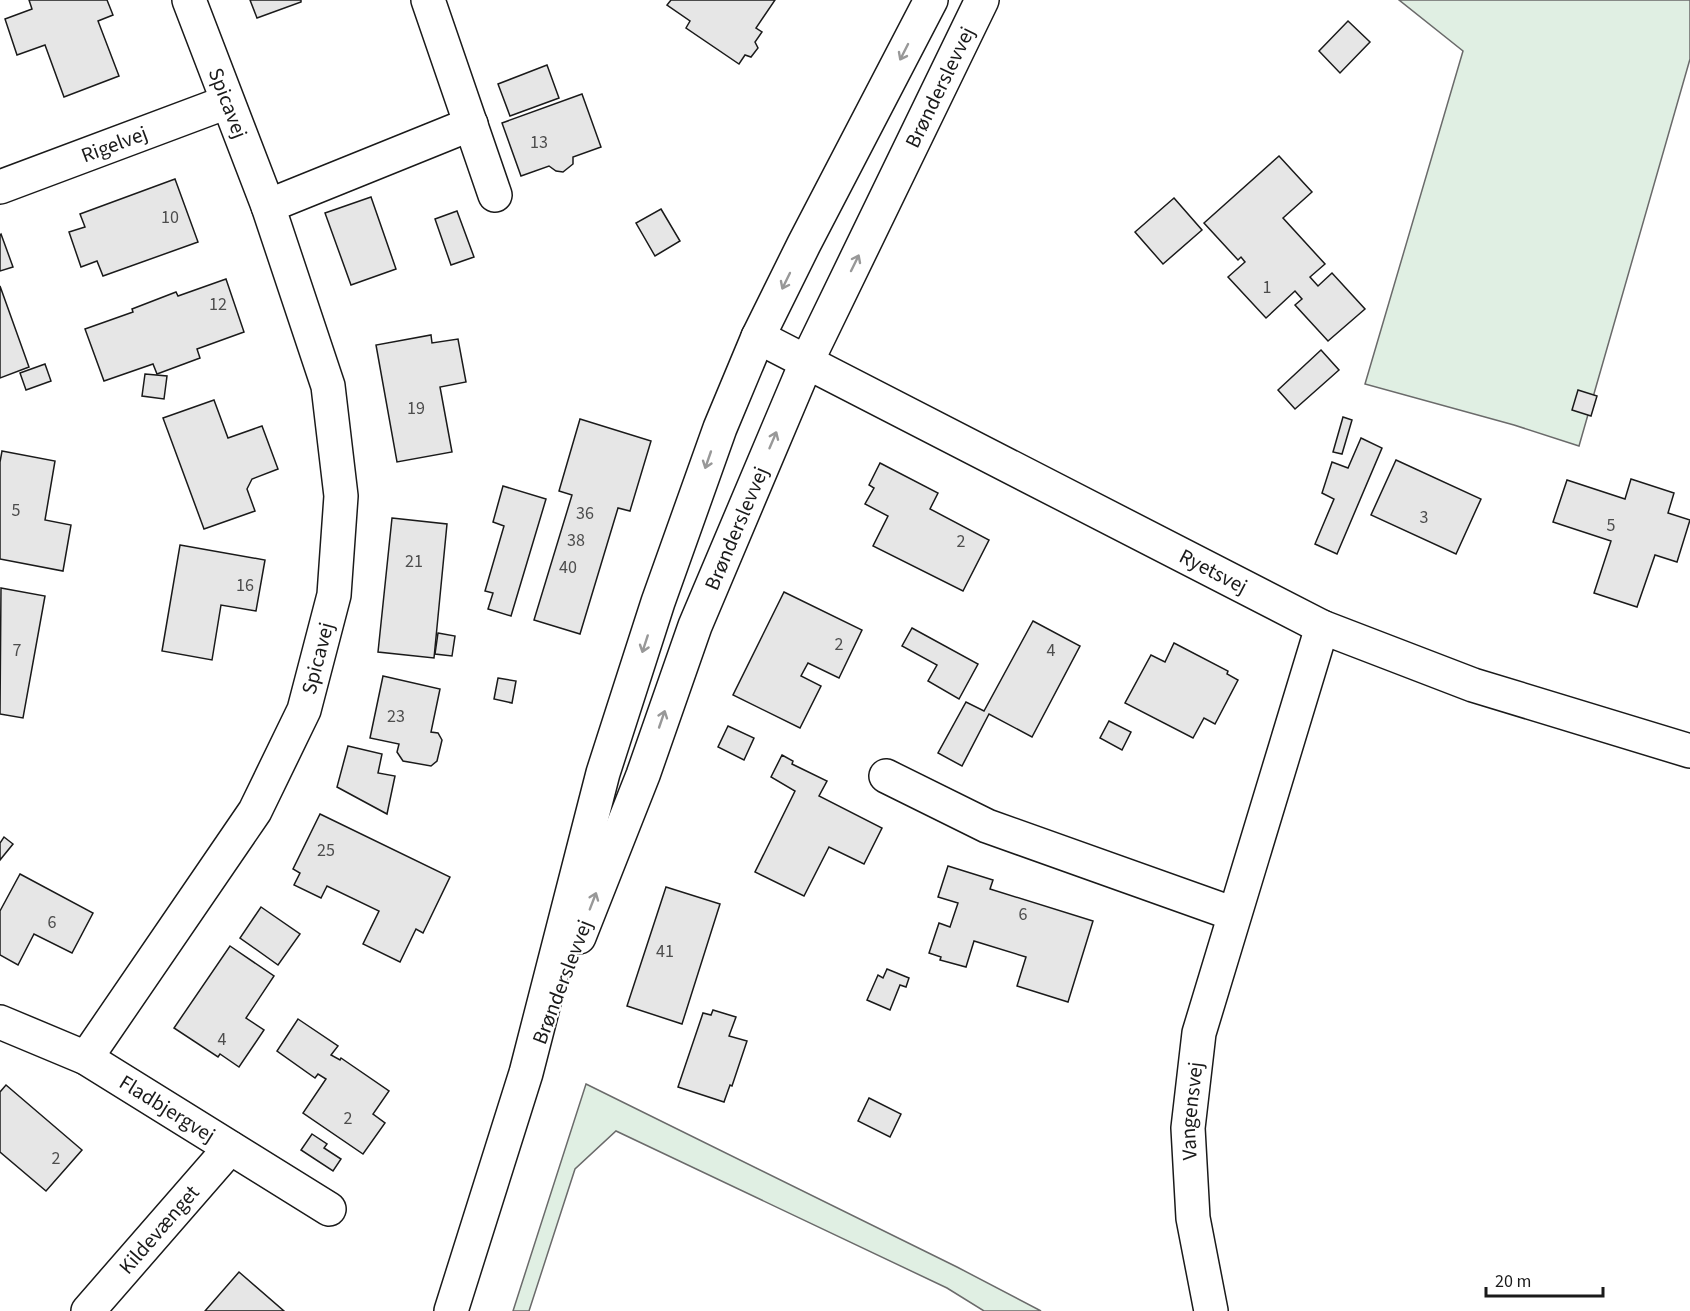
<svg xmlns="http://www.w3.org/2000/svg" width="1690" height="1311" font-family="'Source Sans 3',sans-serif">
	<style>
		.green { fill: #e0efe3; stroke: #6a6a6a; stroke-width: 1.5 }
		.building { fill: #e6e6e6; stroke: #1a1a1a; stroke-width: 1.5 }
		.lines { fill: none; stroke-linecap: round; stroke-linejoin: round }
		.street-casing { stroke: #1a1a1a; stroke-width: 36 }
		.secondary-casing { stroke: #1a1a1a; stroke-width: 36 }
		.street { stroke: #fff; stroke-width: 33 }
		.secondary { stroke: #fff; stroke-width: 33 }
		.oneway { stroke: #989898 }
		.labels { text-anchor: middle; stroke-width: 4.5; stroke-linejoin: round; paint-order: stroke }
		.number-label { font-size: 18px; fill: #4d4d4d }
		.street-label { font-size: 21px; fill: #1a1a1a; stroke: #fff }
	</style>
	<rect width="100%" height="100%" fill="#fff"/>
	<!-- green -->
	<g class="green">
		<polygon points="1399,0 1690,0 1690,59 1579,446 1514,425 1365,384 1463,51"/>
		<polygon points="586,1084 957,1267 1041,1311 984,1311 947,1288 616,1131 575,1169 529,1311 513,1311"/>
	</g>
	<!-- building -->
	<g class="building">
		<polygon points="29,0 107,0 113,15 98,21 119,76 64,97 45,45 17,55 5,19 32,9"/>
		<polygon points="250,0 301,0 301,2 257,18"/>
		<polygon points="671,0 775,0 756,28 762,32 755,42 758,48 751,57 745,55 739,64 686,28 690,21 667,5"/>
		<polygon points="1348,21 1370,42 1340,73 1319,51"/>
		<polygon points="547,65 559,98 510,116 498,84"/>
		<polygon points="582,94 601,147 573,157 573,164 563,172 556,171 549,166 521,176 502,123"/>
		<polygon points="1279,156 1312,192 1283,218 1325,264 1310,277 1318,286 1332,273 1365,309 1328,341 1295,305 1302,299 1295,291 1266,318 1228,277 1245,262 1241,257 1238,260 1204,223"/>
		<polygon points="175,179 198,242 103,276 97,261 81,267 69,232 85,227 80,214"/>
		<polygon points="371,197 396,269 351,285 325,213"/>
		<polygon points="1174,198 1202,230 1163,264 1135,232"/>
		<polygon points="661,209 680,241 655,256 636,223"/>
		<polygon points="457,211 474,257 451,265 435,219"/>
		<polygon points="1,234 13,267 0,271 0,235"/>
		<polygon points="226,279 244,332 197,349 200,358 157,374 153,364 104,381 85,329 133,312 132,309 176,292 178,296"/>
		<polygon points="0,286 29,367 0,378"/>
		<polygon points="431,335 432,343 458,339 466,382 440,387 452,452 397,462 376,345"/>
		<polygon points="1321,350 1339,370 1295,409 1278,390"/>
		<polygon points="45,364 51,381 26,390 20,373"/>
		<polygon points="145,374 167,376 164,399 142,396"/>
		<polygon points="1578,390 1597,396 1591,416 1572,410"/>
		<polygon points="214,400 228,438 262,426 278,469 252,479 247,489 255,511 204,529 163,418"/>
		<polygon points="1343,417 1352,420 1342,454 1333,452"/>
		<polygon points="580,419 651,441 630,511 618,508 580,634 534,620 572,495 559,491"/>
		<polygon points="1361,438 1382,448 1337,554 1315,544 1334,499 1322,493 1332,462 1348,468"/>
		<polygon points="2,451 55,461 45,520 71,525 63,571 0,559 0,462"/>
		<polygon points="1396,460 1481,499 1456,554 1371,515"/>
		<polygon points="880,463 938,493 930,509 989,540 963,591 873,546 888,516 865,504 874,488 869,485"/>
		<polygon points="1631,479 1674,493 1668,513 1690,520 1677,562 1655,555 1637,607 1594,593 1611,541 1553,522 1567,480 1625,499"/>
		<polygon points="503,486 546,499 511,616 488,609 493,593 485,591 504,526 493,522"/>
		<polygon points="392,518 447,524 434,658 378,652"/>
		<polygon points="180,545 265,560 256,611 221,605 212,660 162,651"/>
		<polygon points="1,588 45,596 23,718 0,714"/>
		<polygon points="784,592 862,630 839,678 808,663 801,676 821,686 800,728 733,695"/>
		<polygon points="1033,621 1080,646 1032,737 989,714 962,766 938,753 966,702 984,711"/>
		<polygon points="912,628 978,664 959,699 928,681 937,665 902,646"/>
		<polygon points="438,633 455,636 452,656 435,654"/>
		<polygon points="1174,643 1228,671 1227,674 1238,680 1215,724 1204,718 1193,738 1125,703 1151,655 1165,662"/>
		<polygon points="383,676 440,689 431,732 438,733 442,740 437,761 431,766 403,761 397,752 399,744 370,738"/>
		<polygon points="498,678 516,681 512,703 494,699"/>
		<polygon points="1109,721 1131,732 1122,750 1100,738"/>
		<polygon points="728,726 754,738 744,760 718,747"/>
		<polygon points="348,746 382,754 378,773 395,776 387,814 337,787"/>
		<polygon points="782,755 793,761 792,764 827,781 819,796 882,828 864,864 829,847 804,896 755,872 795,791 771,777"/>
		<polygon points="320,814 450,877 423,933 416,929 400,962 363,944 379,911 327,886 321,898 294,885 300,873 293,869"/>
		<polygon points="4,837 13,844 0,860 0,843"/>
		<polygon points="948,866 993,880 990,889 1093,921 1068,1002 1017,986 1026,957 974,941 966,967 940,960 941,957 929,953 939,923 950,927 958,903 938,897"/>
		<polygon points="20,874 93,913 72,953 34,934 18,965 0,955 0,911"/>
		<polygon points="666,887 720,904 682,1024 627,1006"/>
		<polygon points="261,907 300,934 278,965 240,938"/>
		<polygon points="230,946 274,976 246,1018 264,1030 239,1067 220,1054 218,1057 174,1028"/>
		<polygon points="887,969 909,978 906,987 900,985 890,1010 867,1000 878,975 883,978"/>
		<polygon points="713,1010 736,1017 729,1036 747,1041 732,1086 730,1085 724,1102 678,1087 703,1013 711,1015"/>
		<polygon points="298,1019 338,1046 331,1055 340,1060 341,1058 389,1091 373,1114 385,1123 363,1154 303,1113 326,1079 318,1074 315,1078 277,1051"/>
		<polygon points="6,1085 82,1150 46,1191 0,1152 0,1092"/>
		<polygon points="869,1098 901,1114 890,1137 858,1121"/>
		<polygon points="312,1134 327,1144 324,1148 341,1159 333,1171 301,1150"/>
		<polygon points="239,1272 284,1311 205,1311"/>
	</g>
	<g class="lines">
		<!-- street casing -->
		<g class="street-casing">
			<g id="street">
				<polyline points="428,0 495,195"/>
				<path id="s1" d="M0,187l227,-85"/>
				<polyline points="268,206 471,124"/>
				<path id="s2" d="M758,337l564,290 151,58 217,66"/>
				<polyline points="886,776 987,826 1234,914"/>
				<path id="s3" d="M0,1022l86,36 243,151"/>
				<path id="s4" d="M86,1058l169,-247 49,-101 30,-115 7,-99 -13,-110 -60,-180 -79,-206"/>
				<path id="s5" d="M88,1311l142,-163"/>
				<path id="s6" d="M1211,1311l-18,-93 -5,-90 11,-95 123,-406"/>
			</g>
		</g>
		<!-- secondary casing -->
		<g class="secondary-casing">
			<g id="secondary">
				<path id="s7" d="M579,937l64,-162 52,-149 112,-265 175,-361"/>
				<polyline points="451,1311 526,1073 603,773 658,602 720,428 758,337 804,244 931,0"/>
			</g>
		</g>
		<!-- street -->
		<use href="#street" class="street"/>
		<!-- secondary -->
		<use href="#secondary" class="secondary"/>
	</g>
	<!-- one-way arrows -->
	<defs><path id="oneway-shaft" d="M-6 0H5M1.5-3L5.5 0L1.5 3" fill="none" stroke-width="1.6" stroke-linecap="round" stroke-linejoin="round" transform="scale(1.5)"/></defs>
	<g class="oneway">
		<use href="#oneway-shaft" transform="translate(904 52) rotate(117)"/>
		<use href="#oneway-shaft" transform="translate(855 263) rotate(-64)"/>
		<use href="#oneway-shaft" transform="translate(786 281) rotate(116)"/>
		<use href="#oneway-shaft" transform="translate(773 440) rotate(-67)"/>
		<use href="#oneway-shaft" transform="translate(708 460) rotate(109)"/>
		<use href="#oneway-shaft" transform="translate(645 644) rotate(108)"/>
		<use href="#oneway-shaft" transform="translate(662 719) rotate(-71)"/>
		<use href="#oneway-shaft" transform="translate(593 901) rotate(-69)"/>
	</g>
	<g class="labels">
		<!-- number labels -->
		<g class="number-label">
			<text x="539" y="148">13</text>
			<text x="170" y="223">10</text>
			<text x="1267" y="293">1</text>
			<text x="218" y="310">12</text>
			<text x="416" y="414">19</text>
			<text x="16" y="516">5</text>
			<text x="585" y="519">36</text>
			<text x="1424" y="523">3</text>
			<text x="1611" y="531">5</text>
			<text x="576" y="546">38</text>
			<text x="961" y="547">2</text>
			<text x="414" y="567">21</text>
			<text x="568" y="573">40</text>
			<text x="245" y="591">16</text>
			<text x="839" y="650">2</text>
			<text x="17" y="656">7</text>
			<text x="1051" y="656">4</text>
			<text x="396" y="722">23</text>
			<text x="326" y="856">25</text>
			<text x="1023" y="920">6</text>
			<text x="52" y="928">6</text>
			<text x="665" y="957">41</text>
			<text x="222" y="1045">4</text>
			<text x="348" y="1124">2</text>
			<text x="56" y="1164">2</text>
		</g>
		<!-- street labels -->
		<g class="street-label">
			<text dy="7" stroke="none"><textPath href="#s7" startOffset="924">Brønderslevvej</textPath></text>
			<text transform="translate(228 103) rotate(69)" y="7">Spicavej</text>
			<text dy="7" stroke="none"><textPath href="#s1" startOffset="122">Rigelvej</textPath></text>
			<text dy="7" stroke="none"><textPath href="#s7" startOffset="438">Brønderslevvej</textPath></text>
			<text dy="7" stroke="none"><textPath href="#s2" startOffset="512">Ryetsvej</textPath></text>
			<text dy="7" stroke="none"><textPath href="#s4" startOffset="465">Spicavej</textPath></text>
			<text transform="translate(562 982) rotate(-69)" y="7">Brønderslevvej</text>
			<text dy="7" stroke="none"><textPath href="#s3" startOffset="189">Fladbjergvej</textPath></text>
			<text dy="7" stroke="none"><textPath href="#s6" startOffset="202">Vangensvej</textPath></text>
			<text dy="7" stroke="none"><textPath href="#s5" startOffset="108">Kildevænget</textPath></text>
		</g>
	</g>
	<!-- scale -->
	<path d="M1486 1287v9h117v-9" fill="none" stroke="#1a1a1a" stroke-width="3"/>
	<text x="1495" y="1287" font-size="18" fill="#1a1a1a" stroke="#ffffff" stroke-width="4.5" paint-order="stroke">20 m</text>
</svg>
